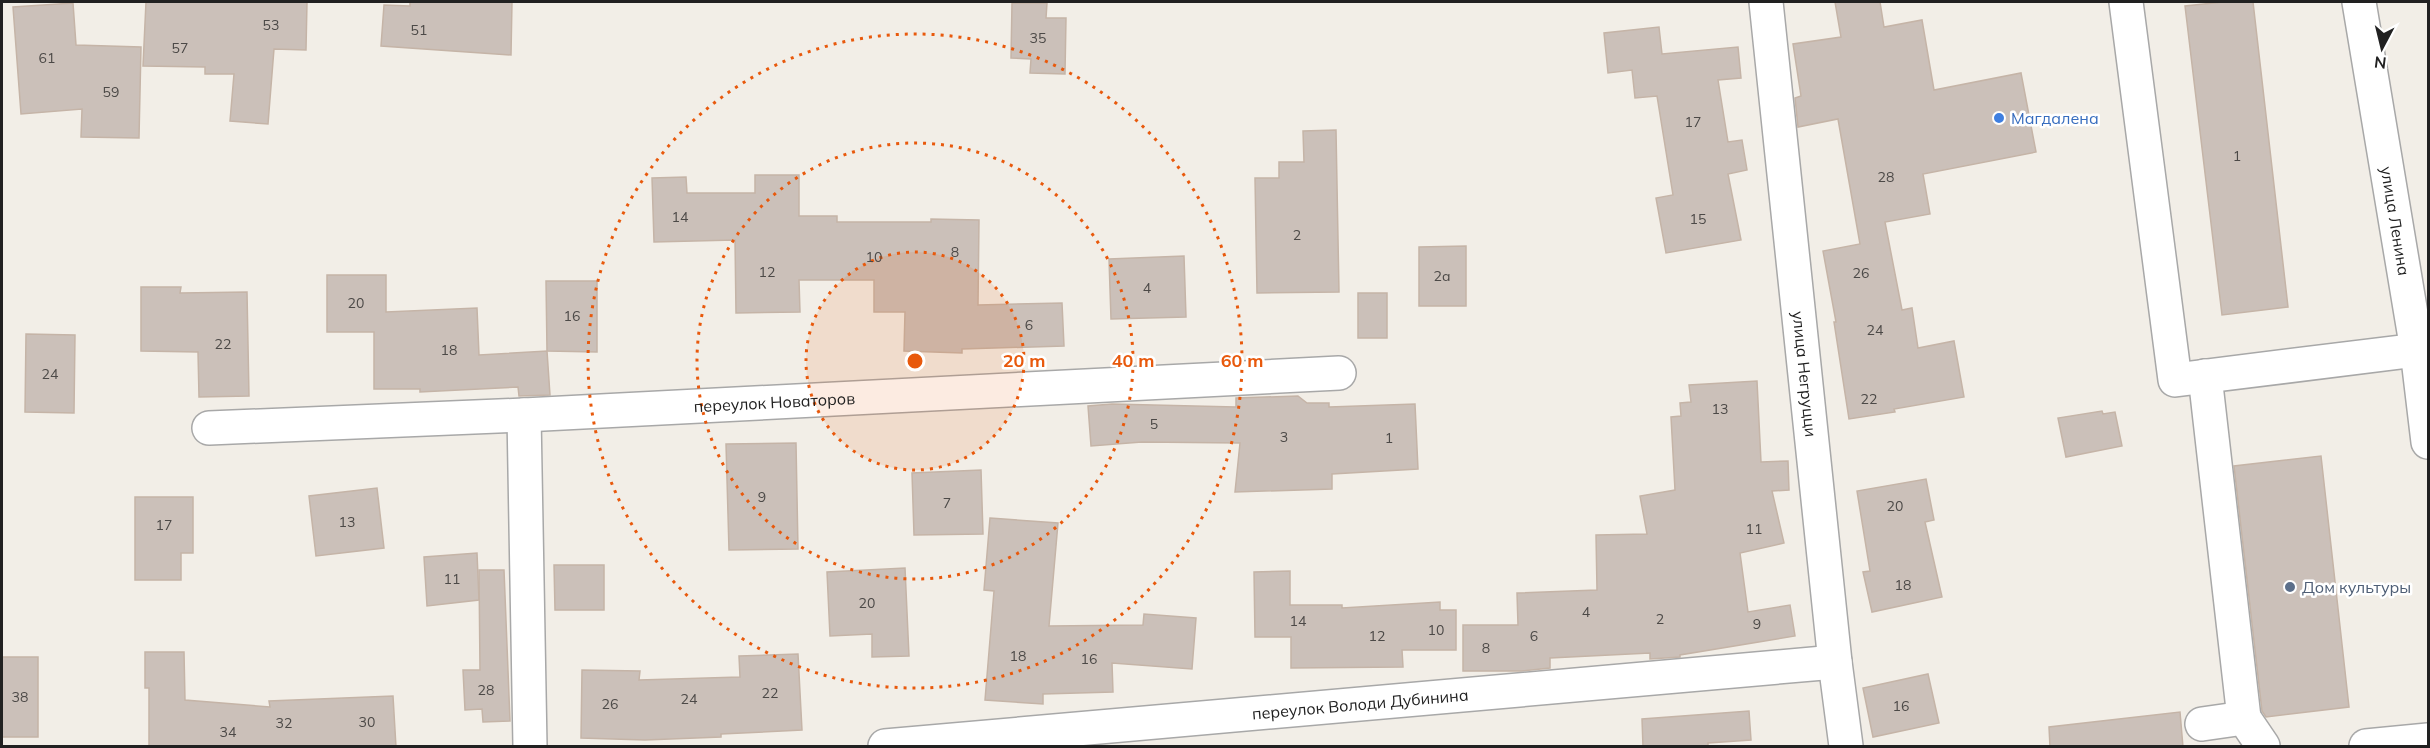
<svg xmlns="http://www.w3.org/2000/svg" width="2430" height="748" font-family="Mulish,sans-serif">
	<style>
		.building { fill: #cbc0b9; stroke: #c5b4a7; stroke-width: 1.5 }
		.lines { fill: none; stroke-linecap: round; stroke-linejoin: round }
		.minor-casing { stroke: #a8a8a8; stroke-width: 36 }
		.minor { stroke: #fff; stroke-width: 33 }
		.ring { fill: none; stroke: #e8590c; stroke-width: 3; stroke-dasharray: 3 6 }
		.shop-dot { fill: #3f7fe0; stroke: #fff; stroke-width: 2 }
		.service-dot { fill: #5c6f8a; stroke: #fff; stroke-width: 2 }
		.labels { text-anchor: middle; stroke-width: 5; stroke-linejoin: round; paint-order: stroke }
		.number-label { font-size: 14px; fill: #4c4947 }
		.shop-label { font-size: 16px; fill: #366cbe; stroke: #fff; text-anchor: start }
		.street-label { font-size: 16px; fill: #212121; stroke: #fff }
		.service-label { font-size: 16px; fill: #4e5e75; stroke: #fff; text-anchor: start }
		.centre { fill: #e8590c; stroke: #fff; stroke-width: 3 }
		.ring-label { font-size: 18px; text-anchor: middle; font-weight: bold; fill: #e8590c; stroke: #fff; stroke-width: 5; stroke-linejoin: round; paint-order: stroke }
	</style>
	<rect width="100%" height="100%" fill="#f2eee7"/>
	<!-- building -->
	<g class="building">
		<polygon points="146,2 307,2 306,50 274,49 268,124 230,121 234,74 205,74 205,67 143,66"/>
		<polygon points="410,2 512,2 511,55 381,46 384,5 410,6"/>
		<polygon points="1835,2 1880,2 1884,27 1922,20 1934,90 2021,73 2036,152 1923,174 1930,214 1885,222 1902,310 1912,308 1918,348 1954,341 1964,397 1894,409 1895,412 1849,419 1834,322 1836,322 1823,251 1860,244 1838,119 1798,127 1795,98 1801,96 1793,44 1841,37"/>
		<polygon points="2223,2 2253,2 2288,307 2222,315 2185,6"/>
		<polygon points="73,3 76,45 141,47 139,138 81,137 82,109 21,114 13,7"/>
		<polygon points="1012,3 1047,3 1046,18 1066,18 1065,74 1030,73 1031,59 1011,58"/>
		<polygon points="1659,27 1662,54 1738,47 1741,78 1718,80 1728,142 1742,140 1747,170 1728,174 1741,240 1666,253 1656,198 1673,195 1657,96 1635,98 1632,70 1608,73 1604,33"/>
		<polygon points="1336,130 1339,292 1257,293 1255,178 1279,178 1279,162 1304,162 1303,131"/>
		<polygon points="755,175 799,175 799,216 837,216 837,222 931,222 931,219 979,220 978,305 1062,303 1064,346 962,349 962,353 904,351 905,312 874,312 874,280 799,280 800,312 736,313 735,240 654,242 652,178 686,177 687,193 755,193"/>
		<polygon points="1466,246 1466,306 1419,306 1419,247"/>
		<polygon points="1184,256 1186,317 1111,319 1109,259"/>
		<polygon points="327,275 386,275 386,312 477,308 479,355 547,351 550,395 519,396 518,387 420,392 420,389 374,389 374,332 327,332"/>
		<polygon points="546,281 597,281 597,352 547,351"/>
		<polygon points="141,287 181,287 180,293 247,292 249,396 199,397 198,352 141,351"/>
		<rect x="1358" y="293" width="29" height="45"/>
		<polygon points="26,334 75,335 74,413 25,412"/>
		<polygon points="1757,381 1761,462 1788,461 1789,490 1772,491 1784,543 1740,553 1748,612 1790,605 1795,636 1680,655 1680,657 1650,659 1650,653 1550,658 1550,668 1521,671 1463,671 1463,625 1518,625 1517,593 1597,590 1596,535 1647,534 1640,496 1675,490 1671,417 1681,416 1680,403 1691,402 1689,385"/>
		<polygon points="1298,396 1307,403 1329,403 1329,407 1415,404 1418,469 1332,474 1332,489 1235,492 1240,443 1142,442 1091,446 1088,406 1112,404 1236,407 1236,398"/>
		<polygon points="2102,411 2103,414 2115,412 2122,446 2066,457 2058,418"/>
		<polygon points="796,443 798,549 729,550 726,444"/>
		<polygon points="2321,456 2349,707 2266,717 2262,711 2234,466"/>
		<polygon points="981,470 983,534 914,535 912,473"/>
		<polygon points="1926,479 1934,520 1925,522 1942,597 1872,612 1863,572 1870,571 1857,491"/>
		<polygon points="377,488 384,548 316,556 309,496"/>
		<polygon points="135,497 193,497 193,553 181,553 181,580 135,580"/>
		<polygon points="990,518 1058,523 1049,626 1143,625 1144,614 1196,618 1192,669 1112,663 1113,692 1043,694 1043,704 985,700 994,591 984,590"/>
		<polygon points="477,553 479,600 427,606 424,557"/>
		<polygon points="554,565 604,565 604,610 555,610"/>
		<polygon points="905,568 909,656 872,657 872,634 830,636 827,572"/>
		<polygon points="479,570 504,570 510,721 483,722 482,709 465,710 463,670 480,670"/>
		<polygon points="1290,571 1290,605 1342,605 1342,608 1440,602 1440,610 1456,610 1456,650 1402,650 1403,667 1291,668 1291,637 1255,637 1254,572"/>
		<polygon points="145,652 184,652 185,700 270,707 269,701 393,696 396,747 149,747 149,688 145,688"/>
		<polygon points="798,654 802,730 721,734 721,737 645,740 581,738 582,670 640,671 639,680 740,677 739,656"/>
		<rect x="2" y="657" width="36" height="80"/>
		<polygon points="1928,674 1939,723 1873,737 1863,688"/>
		<polygon points="1749,711 1751,740 1708,743 1708,747 1643,747 1642,719"/>
		<polygon points="2180,712 2183,747 2050,747 2049,727"/>
	</g>
	<g class="lines">
		<!-- minor casing -->
		<g class="minor-casing">
			<g id="minor">
				<path id="s1" d="M1766,2l69,660 11,84"/>
				<polyline points="2126,2 2175,380 2417,350"/>
				<path id="s2" d="M2359,2l58,348 11,92"/>
				<polyline points="2205,376 2244,718"/>
				<polyline points="524,415 530,746"/>
				<path id="s3" d="M209,428l315,-13 815,-42"/>
				<polyline points="2202,724 2244,718 2263,746"/>
				<path id="s4" d="M885,746l950,-84"/>
				<polyline points="2366,746 2428,740"/>
			</g>
		</g>
		<!-- minor -->
		<use href="#minor" class="minor"/>
	</g>
	<!-- distance rings -->
	<circle cx="915" cy="361" r="109" fill="#e8590c" fill-opacity=".12"/>
	<g class="ring">
		<circle cx="915" cy="361" r="109"/>
		<circle cx="915" cy="361" r="218"/>
		<circle cx="915" cy="361" r="327"/>
	</g>
	<!-- markers -->
	<circle class="shop-dot" cx="1999" cy="118" r="6"/>
	<circle class="service-dot" cx="2290" cy="587" r="6"/>
	<g class="labels">
		<!-- number labels -->
		<g class="number-label">
			<text x="271" y="30">53</text>
			<text x="419" y="35">51</text>
			<text x="1038" y="43">35</text>
			<text x="180" y="53">57</text>
			<text x="47" y="63">61</text>
			<text x="111" y="97">59</text>
			<text x="1693" y="127">17</text>
			<text x="2237" y="161">1</text>
			<text x="1886" y="182">28</text>
			<text x="680" y="222">14</text>
			<text x="1698" y="224">15</text>
			<text x="1297" y="240">2</text>
			<text x="955" y="257">8</text>
			<text x="874" y="262">10</text>
			<text x="767" y="277">12</text>
			<text x="1861" y="278">26</text>
			<text x="1442" y="281">2а</text>
			<text x="1147" y="293">4</text>
			<text x="356" y="308">20</text>
			<text x="572" y="321">16</text>
			<text x="1029" y="330">6</text>
			<text x="1875" y="335">24</text>
			<text x="223" y="349">22</text>
			<text x="449" y="355">18</text>
			<text x="50" y="379">24</text>
			<text x="1869" y="404">22</text>
			<text x="1720" y="414">13</text>
			<text x="1154" y="429">5</text>
			<text x="1284" y="442">3</text>
			<text x="1389" y="443">1</text>
			<text x="762" y="502">9</text>
			<text x="947" y="508">7</text>
			<text x="1895" y="511">20</text>
			<text x="347" y="527">13</text>
			<text x="164" y="530">17</text>
			<text x="1754" y="534">11</text>
			<text x="452" y="584">11</text>
			<text x="1903" y="590">18</text>
			<text x="867" y="608">20</text>
			<text x="1586" y="617">4</text>
			<text x="1660" y="624">2</text>
			<text x="1298" y="626">14</text>
			<text x="1757" y="629">9</text>
			<text x="1436" y="635">10</text>
			<text x="1377" y="641">12</text>
			<text x="1534" y="641">6</text>
			<text x="1486" y="653">8</text>
			<text x="1018" y="661">18</text>
			<text x="1089" y="664">16</text>
			<text x="486" y="695">28</text>
			<text x="770" y="698">22</text>
			<text x="20" y="702">38</text>
			<text x="689" y="704">24</text>
			<text x="610" y="709">26</text>
			<text x="1901" y="711">16</text>
			<text x="367" y="727">30</text>
			<text x="284" y="728">32</text>
			<text x="228" y="737">34</text>
		</g>
		<!-- shop labels -->
		<g class="shop-label">
			<text x="2011" y="124">Магдалена</text>
		</g>
		<!-- street labels -->
		<g class="street-label">
			<text dy="6" stroke="none"><textPath href="#s2" startOffset="222">улица Ленина</textPath></text>
			<text dy="6" stroke="none"><textPath href="#s1" startOffset="374">улица Негруцци</textPath></text>
			<text dy="6" stroke="none"><textPath href="#s3" startOffset="566">переулок Новаторов</textPath></text>
			<text dy="6" stroke="none"><textPath href="#s4" startOffset="477">переулок Володи Дубинина</textPath></text>
		</g>
		<!-- service labels -->
		<g class="service-label">
			<text x="2302" y="593">Дом культуры</text>
		</g>
	</g>
	<circle cx="915" cy="361" r="9" class="centre"/>
	<g class="ring-label">
		<text x="1024" y="367">20 m</text>
		<text x="1133" y="367">40 m</text>
		<text x="1242" y="367">60 m</text>
	</g>
	<!-- border -->
	<rect width="2430" height="748" fill="none" stroke="#212121" stroke-width="6"/>
	<!-- north arrow -->
	<g transform="translate(2382 48) rotate(187)" stroke="#ffffff" stroke-width="4.5" paint-order="stroke">
	<path d="M0-4.5L10 22L0 15L-10 22Z" fill="#212121"/>
	<text y="-9" font-size="16" font-weight="bold" text-anchor="middle" fill="#212121">N</text>
	</g>
</svg>
